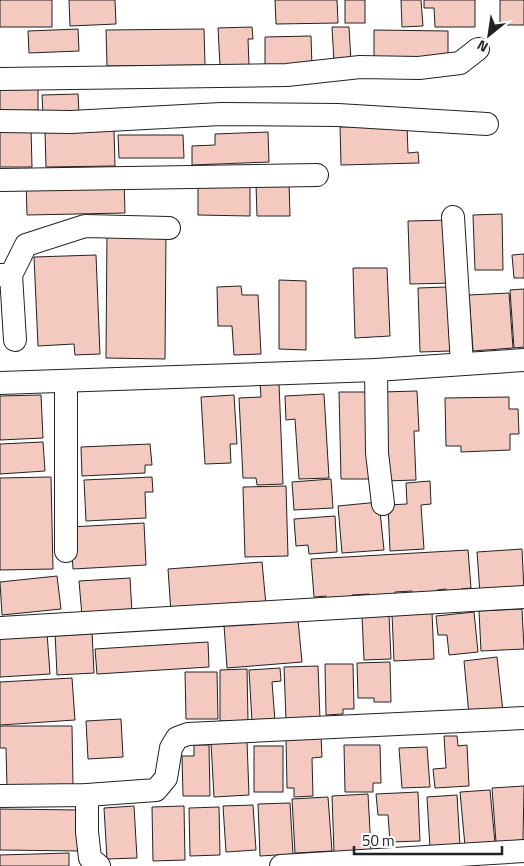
<svg xmlns="http://www.w3.org/2000/svg" width="524" height="866" font-family="'Titillium Web',sans-serif">
	<style>
		.building { fill: #f3c9c0; stroke: #222 }
		.lines { fill: none; stroke-linecap: round; stroke-linejoin: round }
		.minor-casing { stroke: #222; stroke-width: 24 }
		.minor { stroke: #fff; stroke-width: 22 }
	</style>
	<rect width="100%" height="100%" fill="#fff"/>
	<!-- building -->
	<g class="building">
		<rect x="0" y="0" width="52" height="27"/>
		<polygon points="69,0 115,0 116,24 70,26"/>
		<polygon points="275,0 337,0 338,23 276,24"/>
		<rect x="345" y="0" width="20" height="23"/>
		<polygon points="401,0 421,0 423,26 402,27"/>
		<polygon points="424,0 475,0 475,27 435,27 434,8 424,8"/>
		<rect x="500" y="0" width="24" height="25"/>
		<polygon points="252,27 253,39 248,39 249,65 220,66 218,28"/>
		<polygon points="332,27 349,27 351,62 334,62"/>
		<polygon points="78,29 79,51 29,53 28,31"/>
		<polygon points="204,29 205,65 107,66 106,30"/>
		<polygon points="374,30 448,31 448,61 374,60"/>
		<polygon points="311,36 312,67 265,68 265,37"/>
		<polygon points="38,87 38,110 0,111 0,88"/>
		<polygon points="78,94 79,113 43,115 42,95"/>
		<polygon points="407,125 408,153 418,152 419,163 341,165 340,127"/>
		<polygon points="31,128 32,167 0,167 0,129"/>
		<polygon points="114,130 115,166 46,167 45,131"/>
		<polygon points="268,132 269,162 192,165 192,146 215,145 215,134"/>
		<polygon points="118,135 183,135 184,158 119,158"/>
		<polygon points="124,180 125,213 27,215 26,182"/>
		<polygon points="198,183 250,183 250,216 198,215"/>
		<polygon points="289,183 290,216 257,216 256,184"/>
		<polygon points="502,214 503,270 475,270 473,215"/>
		<polygon points="451,220 452,283 410,284 408,221"/>
		<polygon points="107,231 166,232 165,359 106,358"/>
		<polygon points="524,254 524,278 514,278 512,255"/>
		<polygon points="96,255 100,354 75,355 74,344 38,346 34,257"/>
		<polygon points="353,268 387,268 390,336 355,338"/>
		<polygon points="279,280 306,281 306,350 279,349"/>
		<polygon points="241,286 242,295 258,295 261,354 234,355 232,326 218,326 217,287"/>
		<polygon points="447,287 450,351 420,352 418,288"/>
		<polygon points="524,289 524,347 514,348 510,290"/>
		<polygon points="509,293 513,348 473,351 469,295"/>
		<polygon points="260,383 279,383 283,484 257,485 256,478 243,478 239,398 261,397"/>
		<polygon points="417,391 419,431 414,431 416,480 385,481 381,392"/>
		<polygon points="339,392 371,392 373,479 341,479"/>
		<polygon points="324,394 329,478 299,479 295,419 286,420 285,396"/>
		<polygon points="41,395 43,438 0,440 0,396"/>
		<polygon points="234,395 237,444 230,444 231,463 205,464 201,397"/>
		<polygon points="509,397 509,409 518,409 519,434 510,434 510,450 461,452 461,446 446,446 445,398"/>
		<polygon points="43,442 45,471 0,474 0,444"/>
		<polygon points="150,444 152,465 145,465 145,473 82,476 81,447"/>
		<polygon points="51,477 53,569 0,570 0,478"/>
		<polygon points="152,477 153,492 145,492 146,518 86,521 84,480"/>
		<polygon points="331,479 333,508 294,510 292,482"/>
		<polygon points="430,481 431,504 421,505 424,549 390,551 388,505 407,504 406,483"/>
		<polygon points="286,486 288,556 245,557 243,487"/>
		<polygon points="379,502 384,550 342,553 338,506"/>
		<polygon points="335,516 337,552 309,554 308,545 296,546 294,519"/>
		<polygon points="144,523 146,565 73,569 70,527"/>
		<polygon points="522,549 524,591 480,594 477,552"/>
		<polygon points="468,550 471,588 461,589 461,597 446,598 446,589 437,590 438,598 413,599 412,591 395,592 395,600 369,601 369,594 352,595 353,602 326,603 326,596 314,597 311,559"/>
		<polygon points="262,562 266,605 171,613 168,569"/>
		<polygon points="57,576 61,609 2,615 0,582"/>
		<polygon points="130,578 132,613 82,616 79,581"/>
		<polygon points="522,609 524,649 481,651 479,611"/>
		<polygon points="432,612 434,659 394,661 392,614"/>
		<polygon points="474,612 478,652 449,655 447,635 438,635 436,616"/>
		<polygon points="389,615 391,659 364,660 362,616"/>
		<polygon points="298,620 302,662 227,668 224,625"/>
		<polygon points="92,631 94,673 57,675 55,632"/>
		<polygon points="47,633 50,674 0,677 0,636"/>
		<polygon points="208,642 209,667 97,674 95,649"/>
		<polygon points="497,657 503,712 469,715 464,661"/>
		<polygon points="390,662 391,702 374,702 374,698 358,698 357,663"/>
		<polygon points="325,664 353,664 354,709 343,709 343,714 326,715"/>
		<polygon points="318,666 320,719 286,720 284,667"/>
		<polygon points="280,668 281,681 272,682 275,721 252,722 249,670"/>
		<polygon points="247,669 248,721 220,721 220,670"/>
		<polygon points="185,672 217,672 218,719 186,719"/>
		<polygon points="72,678 75,720 0,725 0,682"/>
		<polygon points="121,719 123,757 88,759 86,721"/>
		<polygon points="0,726 72,726 73,786 7,786 6,748 0,748"/>
		<polygon points="321,736 322,757 312,758 313,796 294,797 294,788 287,788 286,737"/>
		<polygon points="444,736 457,736 458,746 467,745 469,786 435,788 433,769 446,768"/>
		<polygon points="247,741 249,795 214,797 211,743"/>
		<polygon points="194,745 209,745 210,796 183,796 182,756 194,756"/>
		<polygon points="344,745 380,745 381,783 373,783 373,792 345,792"/>
		<rect x="254" y="746" width="29" height="46"/>
		<polygon points="427,747 430,787 402,788 399,748"/>
		<polygon points="524,786 523,840 496,842 492,788"/>
		<polygon points="490,790 495,843 465,846 460,792"/>
		<polygon points="418,792 420,841 390,842 388,815 378,815 376,794"/>
		<polygon points="368,794 371,850 334,852 332,796"/>
		<polygon points="457,795 460,846 430,848 427,797"/>
		<polygon points="328,797 332,851 295,853 292,799"/>
		<polygon points="290,803 293,854 260,856 258,804"/>
		<polygon points="253,805 256,850 226,852 223,806"/>
		<polygon points="134,806 137,858 107,859 104,808"/>
		<polygon points="184,806 185,860 153,861 152,807"/>
		<polygon points="219,807 220,855 190,856 189,808"/>
		<polygon points="0,809 79,810 79,851 0,850"/>
		<polygon points="69,853 69,866 0,866 0,855"/>
	</g>
	<g class="lines">
		<!-- minor casing -->
		<g class="minor-casing">
			<g id="minor">
				<polyline points="0,79 287,75 360,67 419,68 460,63 478,49"/>
				<polyline points="0,121 71,122 221,114 338,115 487,124"/>
				<polyline points="0,180 317,175"/>
				<polyline points="453,217 462,364"/>
				<polyline points="0,275 11,275 15,340"/>
				<polyline points="11,275 26,245 85,226 169,228"/>
				<polyline points="376,370 377,453 383,504"/>
				<polyline points="0,383 376,370 524,360"/>
				<polyline points="66,551 66,382"/>
				<polyline points="0,628 524,597"/>
				<polyline points="87,795 87,832 90,858 99,866"/>
				<polyline points="0,796 87,795 156,790 166,778 171,748 177,738 188,734 524,718"/>
				<polyline points="281,866 524,851"/>
			</g>
		</g>
		<!-- minor -->
		<use href="#minor" class="minor"/>
	</g>
	<!-- north arrow -->
	<g transform="translate(489 35) rotate(210)" stroke="#ffffff" stroke-width="4" paint-order="stroke">
	<path d="M0-4L9 19L0 12L-9 19Z" fill="#222222"/>
	<text y="-8" font-size="14" font-weight="bold" text-anchor="middle" fill="#222222">N</text>
	</g>
	<!-- scale -->
	<path d="M354 846v8h148v-8" fill="none" stroke="#222222" stroke-width="2.5"/>
	<text x="362" y="846" font-size="15" fill="#222222" stroke="#ffffff" stroke-width="4" paint-order="stroke">50 m</text>
</svg>
